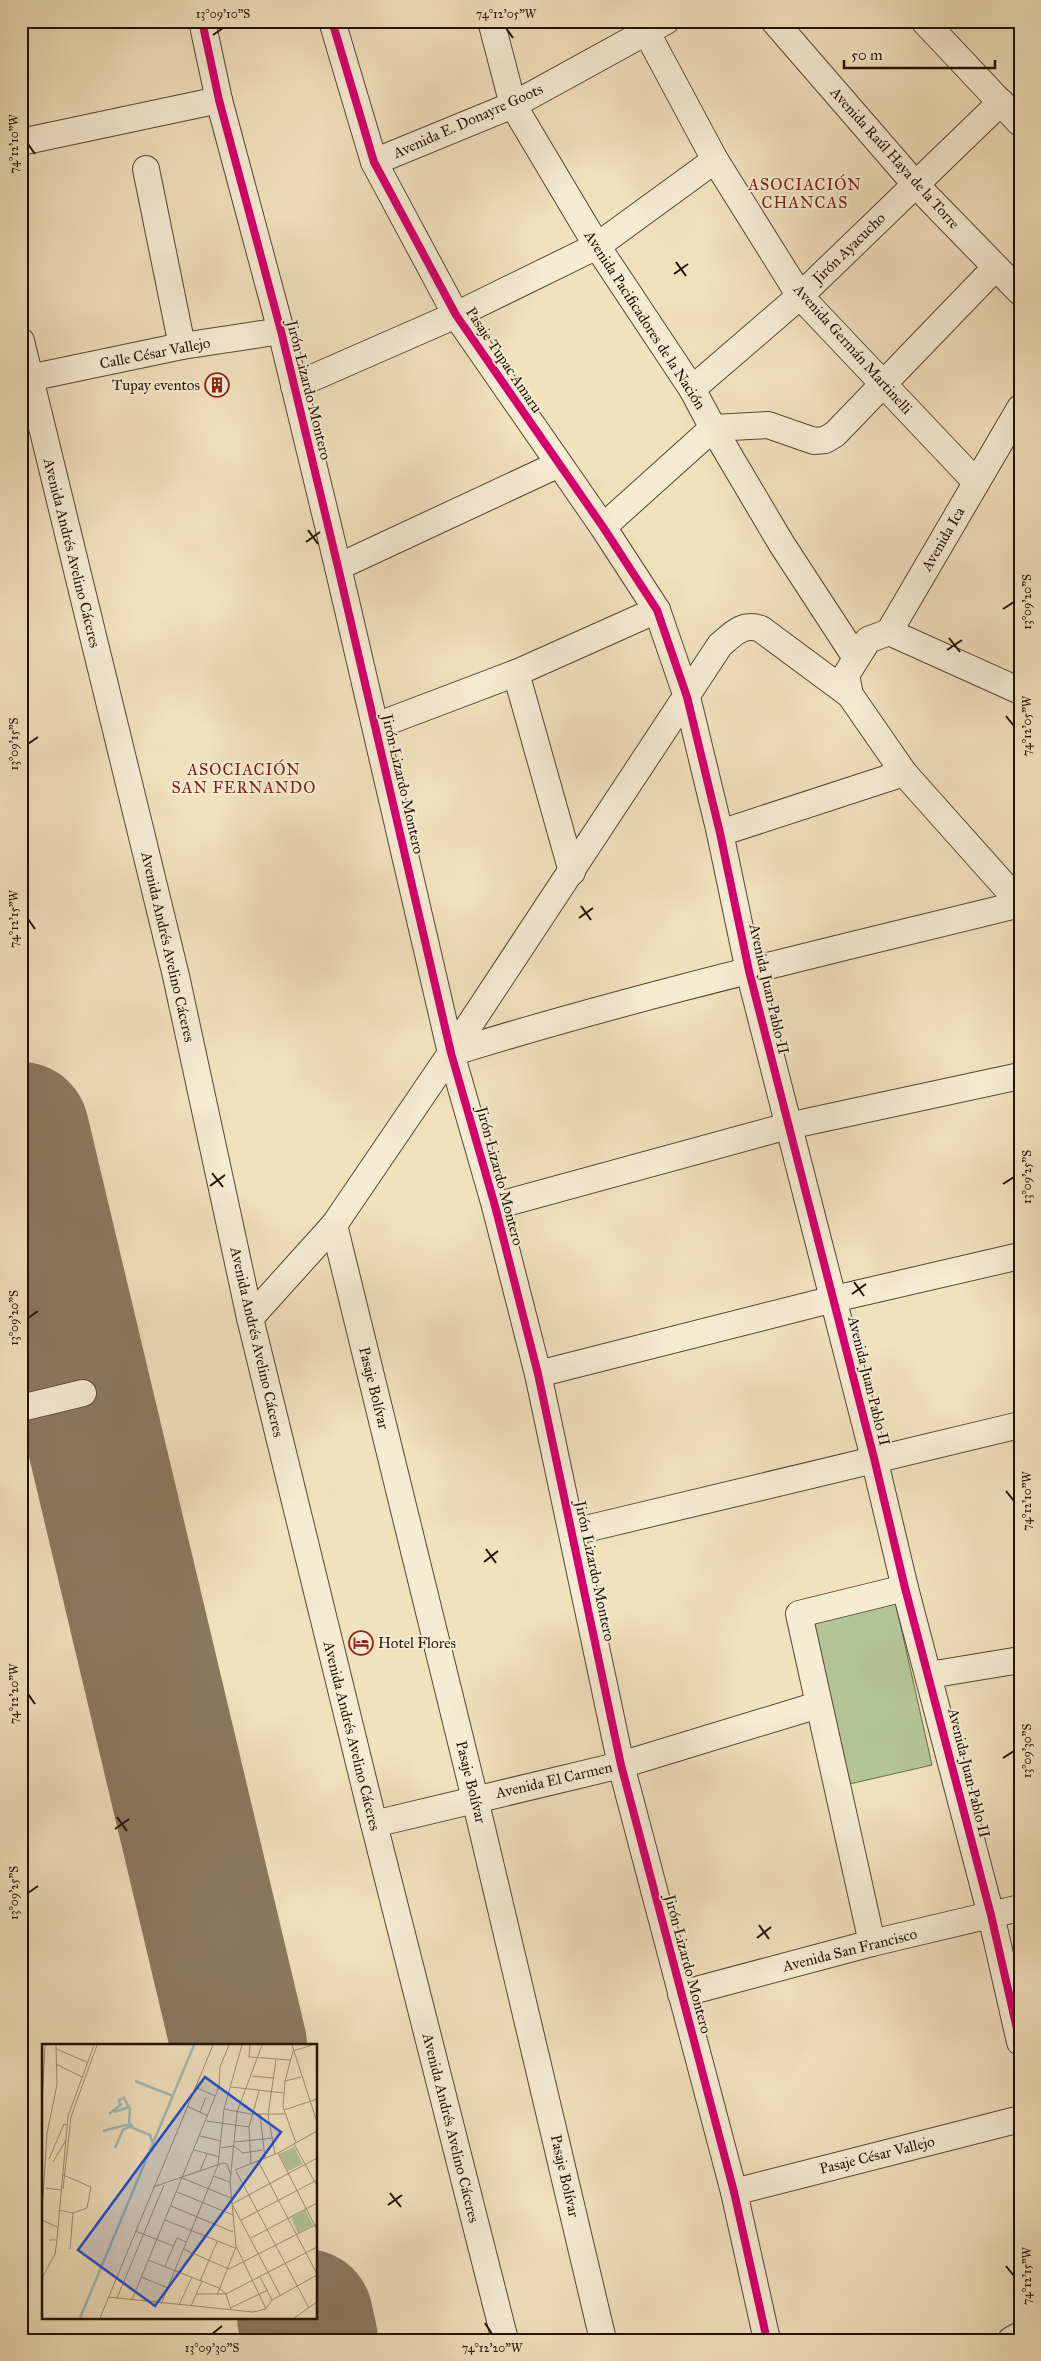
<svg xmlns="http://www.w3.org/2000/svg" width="1041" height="2361" font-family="'IM FELL Great Primer',serif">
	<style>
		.green { fill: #b3c496; stroke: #6b6a4c }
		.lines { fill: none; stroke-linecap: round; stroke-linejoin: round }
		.runway { stroke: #8a7960; stroke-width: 136 }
		.minor-casing { stroke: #564532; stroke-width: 28 }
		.minor { stroke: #f6ecd4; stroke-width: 26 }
		.cycleway-casing { stroke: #f6ecd4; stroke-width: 11 }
		.cycleway { stroke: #d6006c; stroke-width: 8 }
		.ticks { fill: none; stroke: #231103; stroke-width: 2 }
		.labels { text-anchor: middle; stroke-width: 4; stroke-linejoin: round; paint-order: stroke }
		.street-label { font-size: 15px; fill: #231103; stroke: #f6ecd4 }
		.poi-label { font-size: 15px; fill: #231103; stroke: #f6ecd4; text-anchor: end }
		.neighbourhood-label { font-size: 16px; letter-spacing: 1px; fill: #7a1f14; stroke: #f6ecd4 }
		.inset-river { fill: none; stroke: #9dbcb9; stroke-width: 2.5 }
		.inset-road { fill: none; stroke: #9f8e73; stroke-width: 1 }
		.view { fill: #1d4ed8; fill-opacity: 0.15; stroke: #1d4ed8; stroke-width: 2.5 }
		.inset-edge { fill: none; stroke: #231103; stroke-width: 2.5 }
		.neatline { fill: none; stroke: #231103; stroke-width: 2 }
		.ticks-label { font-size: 12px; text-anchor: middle; fill: #231103 }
	</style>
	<rect width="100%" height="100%" fill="#f1e1bd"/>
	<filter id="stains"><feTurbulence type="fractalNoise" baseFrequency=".004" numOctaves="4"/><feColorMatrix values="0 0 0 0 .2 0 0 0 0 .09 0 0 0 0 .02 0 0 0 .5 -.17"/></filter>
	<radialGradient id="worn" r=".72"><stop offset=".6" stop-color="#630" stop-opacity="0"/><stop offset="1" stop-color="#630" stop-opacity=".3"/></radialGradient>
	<!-- green -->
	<polygon class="green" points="895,1601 932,1765 845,1785 808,1620"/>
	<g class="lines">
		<!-- runway -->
		<g class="runway">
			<polyline points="21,1130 239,2045"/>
			<polyline points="305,2317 310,2340"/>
		</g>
		<!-- minor casing -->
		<g class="minor-casing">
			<g id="minor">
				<polyline points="202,21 219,100 281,331 338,567 451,1053 495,1206 538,1374 621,1765 734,2192 767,2340"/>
				<polyline points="332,21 374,162 456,315 603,527 657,610 687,697 720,833 749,971 874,1458 905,1588 991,1915 1020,2042"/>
				<polyline points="491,21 513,105 597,246 692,389 713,428 781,543 856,658"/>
				<polyline points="644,21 647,33 715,160 800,296 976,482"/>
				<polyline points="774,21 916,185 1020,292"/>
				<polyline points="924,21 1020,123"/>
				<polyline points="21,142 219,100"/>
				<polyline points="374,162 513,105 666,21"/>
				<polyline points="146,169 182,346"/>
				<polyline points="21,341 176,976 250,1318 374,1824 505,2340"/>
				<polyline points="29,378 182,346 281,331"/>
				<polyline points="294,386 456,315 597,246 715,160"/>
				<polyline points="692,389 800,296 1001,102"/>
				<polyline points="1020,408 889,632 868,640 846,675 850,695 904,773 1020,903"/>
				<polyline points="603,527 713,428 768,425 814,441 825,440 835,434 995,268"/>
				<polyline points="338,567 559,464"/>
				<polyline points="889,632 1020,691"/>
				<polyline points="516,673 572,872"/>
				<polyline points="376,726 516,673 657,610"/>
				<polyline points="720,833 904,773"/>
				<path d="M451,1053c187,-58 379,-102 569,-149"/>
				<polyline points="495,1206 788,1126 1020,1076"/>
				<polyline points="334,1225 475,1799 603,2340"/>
				<path d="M250,1318l84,-93 117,-172 269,-408c13,-11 23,-23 41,-16l89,66"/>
				<polyline points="538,1374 834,1299 1020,1256"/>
				<polyline points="21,1408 83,1393"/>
				<polyline points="573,1532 1020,1425"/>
				<polyline points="929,1675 1020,1660"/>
				<polyline points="374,1824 621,1765 818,1705"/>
				<polyline points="872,1943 799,1614 905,1588"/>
				<polyline points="681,1994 872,1943 1020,1908"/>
				<polyline points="734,2192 1020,2119"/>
				<polyline points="1011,2340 1020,2335"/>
			</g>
		</g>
		<!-- minor -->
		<use href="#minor" class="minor"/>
		<!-- cycleway casing -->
		<g class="cycleway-casing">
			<g id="cycleway">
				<polyline points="202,21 219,100 281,331 338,567 451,1053 495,1206 538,1374 621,1765 734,2192 767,2340"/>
				<polyline points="332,21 374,162 456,315 603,527 657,610 687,697 720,833 749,971 874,1458 905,1588 991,1915 1020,2042"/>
			</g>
		</g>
		<!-- cycleway -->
		<use href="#cycleway" class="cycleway"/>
	</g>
	<!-- ticks -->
	<path class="ticks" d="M506,28l7,10M213,35l10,-7M28,144l7,10M676,262l10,14M674,274l14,-10M308,530l10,14M306,542l14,-10M1003,609l11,-7M949,638l11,14M947,650l15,-10M1006,716l8,10M28,744l10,-7M581,906l10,14M579,918l14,-10M28,919l7,10M212,1173l11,14M1003,1184l11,-7M210,1186l15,-11M854,1282l10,14M852,1294l14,-10M28,1318l10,-7M1006,1491l8,10M486,1549l10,14M484,1562l14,-11M28,1694l7,10M1003,1758l11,-7M117,1817l10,14M115,1829l14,-10M28,1893l10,-7M759,1925l10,14M757,1938l14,-11M390,2193l11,14M388,2205l14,-10M1006,2266l8,10M485,2323l7,11M212,2334l10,-8"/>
	<!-- icons -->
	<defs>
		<g id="building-ring" transform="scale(1.25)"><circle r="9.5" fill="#f6ecd4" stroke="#8f2418" stroke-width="1.5"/><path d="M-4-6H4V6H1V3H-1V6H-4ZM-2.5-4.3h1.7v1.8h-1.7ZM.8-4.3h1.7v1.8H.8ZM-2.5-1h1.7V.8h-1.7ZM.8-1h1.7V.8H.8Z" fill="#8f2418"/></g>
		<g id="hotel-ring" transform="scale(1.25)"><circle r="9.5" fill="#f6ecd4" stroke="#8f2418" stroke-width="1.5"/><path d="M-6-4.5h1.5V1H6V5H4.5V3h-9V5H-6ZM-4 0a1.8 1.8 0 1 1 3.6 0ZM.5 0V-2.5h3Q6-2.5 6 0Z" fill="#8f2418"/></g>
	</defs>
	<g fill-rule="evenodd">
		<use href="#building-ring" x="217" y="385"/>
		<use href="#hotel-ring" x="361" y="1643"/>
	</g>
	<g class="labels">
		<!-- street labels -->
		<g class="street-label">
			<text transform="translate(468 121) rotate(-24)" y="5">Avenida E. Donayre Goots</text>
			<text transform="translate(895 158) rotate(48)" y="5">Avenida Raúl Haya de la Torre</text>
			<text transform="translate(849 248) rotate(-44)" y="5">Jirón Ayacucho</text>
			<text transform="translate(645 320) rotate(57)" y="5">Avenida Pacificadores de la Nación</text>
			<text transform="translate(853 349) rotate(48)" y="5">Avenida Germán Martinelli</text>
			<text transform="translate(155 353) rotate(-11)" y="5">Calle César Vallejo</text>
			<text transform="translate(504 360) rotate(56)" y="5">Pasaje Tupac Amaru</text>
			<text transform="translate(309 390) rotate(76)" y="5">Jirón Lizardo Montero</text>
			<text transform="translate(943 539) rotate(-60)" y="5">Avenida Ica</text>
			<text transform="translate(72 553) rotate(76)" y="5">Avenida Andrés Avelino Cáceres</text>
			<text transform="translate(403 784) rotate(77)" y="5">Jirón Lizardo Montero</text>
			<text transform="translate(168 947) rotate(77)" y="5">Avenida Andrés Avelino Cáceres</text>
			<text transform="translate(769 989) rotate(77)" y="5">Avenida Juan Pablo II</text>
			<text transform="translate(500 1176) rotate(75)" y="5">Jirón Lizardo Montero</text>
			<text transform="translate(257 1342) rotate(77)" y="5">Avenida Andrés Avelino Cáceres</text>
			<text transform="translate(869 1381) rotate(76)" y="5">Avenida Juan Pablo II</text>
			<text transform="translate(374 1388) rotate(76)" y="5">Pasaje Bolívar</text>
			<text transform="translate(595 1571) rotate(78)" y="5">Jirón Lizardo Montero</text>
			<text transform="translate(352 1736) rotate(76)" y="5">Avenida Andrés Avelino Cáceres</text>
			<text transform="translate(969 1773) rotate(76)" y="5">Avenida Juan Pablo II</text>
			<text transform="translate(554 1780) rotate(-13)" y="5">Avenida El Carmen</text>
			<text transform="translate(471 1782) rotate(76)" y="5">Pasaje Bolívar</text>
			<text transform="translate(850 1950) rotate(-14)" y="5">Avenida San Francisco</text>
			<text transform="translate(688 1964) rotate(75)" y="5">Jirón Lizardo Montero</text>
			<text transform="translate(451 2128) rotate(76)" y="5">Avenida Andrés Avelino Cáceres</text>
			<text transform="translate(877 2155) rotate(-14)" y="5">Pasaje César Vallejo</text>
			<text transform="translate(565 2176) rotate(77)" y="5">Pasaje Bolívar</text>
		</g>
		<!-- poi labels -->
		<g class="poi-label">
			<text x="200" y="390">Tupay eventos</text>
			<text x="378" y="1648" text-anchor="start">Hotel Flores</text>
		</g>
		<!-- neighbourhood labels -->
		<g class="neighbourhood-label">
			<text x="805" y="190">ASOCIACIÓN<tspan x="805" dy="18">CHANCAS</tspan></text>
			<text x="244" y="775">ASOCIACIÓN<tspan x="244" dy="18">SAN FERNANDO</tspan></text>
		</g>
	</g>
	<!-- overview -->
	<g transform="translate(42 2044)">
		<rect width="275" height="275" fill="#f1e1bd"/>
		<path d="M252,103l9,17 -15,7 -9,-17zM263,166l8,15 -15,8 -7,-15z" fill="#b3c496"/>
		<path class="inset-river" d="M93,37l38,15M78,62l-1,-6 5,-2 6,11 -1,14 4,4M72,68l15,-5M67,70l13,-10M61,87l23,-6 24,10 3,9M73,104l8,-18 6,-3M38,274l114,-273"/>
		<path class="inset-road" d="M208,1l-1,12 41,3M220,1l-25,67 -7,70 6,64 30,63M250,1l25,77M14,5l31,13M251,7l-8,30 -2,26 13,36M251,7l19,-6M14,20l26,13M210,32l21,2M243,37l16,-4M153,43l20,9M189,43l53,6M0,61l3,-60M145,62l21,10M182,65l26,5h35M242,66l33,-11M158,68l6,-15M218,70l5,44M164,77l43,6M158,92l21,5M193,98l38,-4M252,100l23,42M179,104l13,-2 9,7 20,-3M152,106l26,7M236,109l39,77M233,110l-7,-39 8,-55M7,115l15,-35 3,1M216,117l59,113M11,118l13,-22M209,120l-2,-37 10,-36M193,126l43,-17 39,-22M158,127l7,-17M194,127l73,137M21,131l28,12 -4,21 -14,5M171,132l17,6M140,134l49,20M111,143l70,-24 4,1 3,9M3,144l16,2M21,145l8,-72 26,-72M135,148l56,23M1,154l4,-65 10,-48 -1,-40M129,162l62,26M17,166l14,3 -3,36M0,176l15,7M123,176l70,28M199,176l76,-40M93,187l39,15M209,194l66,-35M15,195l11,-123 26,-71M141,205l46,20 88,-45M106,216l71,28 7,6 5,16M123,222l12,-28 9,4M99,233l27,11M218,233l12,23M0,234l13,-24 2,-14h-8M158,237l17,-39M154,250h30l91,-47M175,251l19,-48M238,251l-48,-91 85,-46M66,253l145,15 13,-3M75,254l47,-113M90,256l87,-213 1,-20 9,-22M119,260l57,-139 6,-56 18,-64M137,261l13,-28M149,262l11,-25M188,264l38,-18M224,264l6,-8 45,-25M58,274l113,-273M252,274l23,-16"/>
		<path class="view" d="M163,33l76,55 -126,174 -77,-56z"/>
		<rect width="275" height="275" class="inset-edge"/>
	</g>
	<!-- margin -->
	<rect width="1041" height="2361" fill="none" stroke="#f1e1bd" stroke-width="55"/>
	<!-- scale -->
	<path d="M844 60v8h151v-8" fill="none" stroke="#231103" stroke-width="2.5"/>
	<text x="851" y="60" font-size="15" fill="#231103" stroke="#f6ecd4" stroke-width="4" paint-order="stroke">50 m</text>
	<rect x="28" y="28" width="986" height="2306" class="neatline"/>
	<g class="ticks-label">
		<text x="223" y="18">13°09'10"S</text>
		<text x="506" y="18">74°12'05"W</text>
		<text transform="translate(14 144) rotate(-90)" y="4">74°12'10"W</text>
		<text transform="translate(1027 602) rotate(-90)" y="4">13°09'20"S</text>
		<text transform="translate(1027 726) rotate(-90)" y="4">74°12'05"W</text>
		<text transform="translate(14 744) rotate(-90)" y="4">13°09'15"S</text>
		<text transform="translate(14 919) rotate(-90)" y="4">74°12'15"W</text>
		<text transform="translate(1027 1177) rotate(-90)" y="4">13°09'25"S</text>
		<text transform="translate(14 1318) rotate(-90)" y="4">13°09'20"S</text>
		<text transform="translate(1027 1501) rotate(-90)" y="4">74°12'10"W</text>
		<text transform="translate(14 1694) rotate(-90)" y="4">74°12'20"W</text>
		<text transform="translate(1027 1751) rotate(-90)" y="4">13°09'30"S</text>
		<text transform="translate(14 1893) rotate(-90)" y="4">13°09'25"S</text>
		<text transform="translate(1027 2276) rotate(-90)" y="4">74°12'15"W</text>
		<text x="212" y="2352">13°09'30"S</text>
		<text x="492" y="2352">74°12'20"W</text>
	</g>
	<rect width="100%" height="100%" filter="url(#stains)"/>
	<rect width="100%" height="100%" fill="url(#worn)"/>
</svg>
